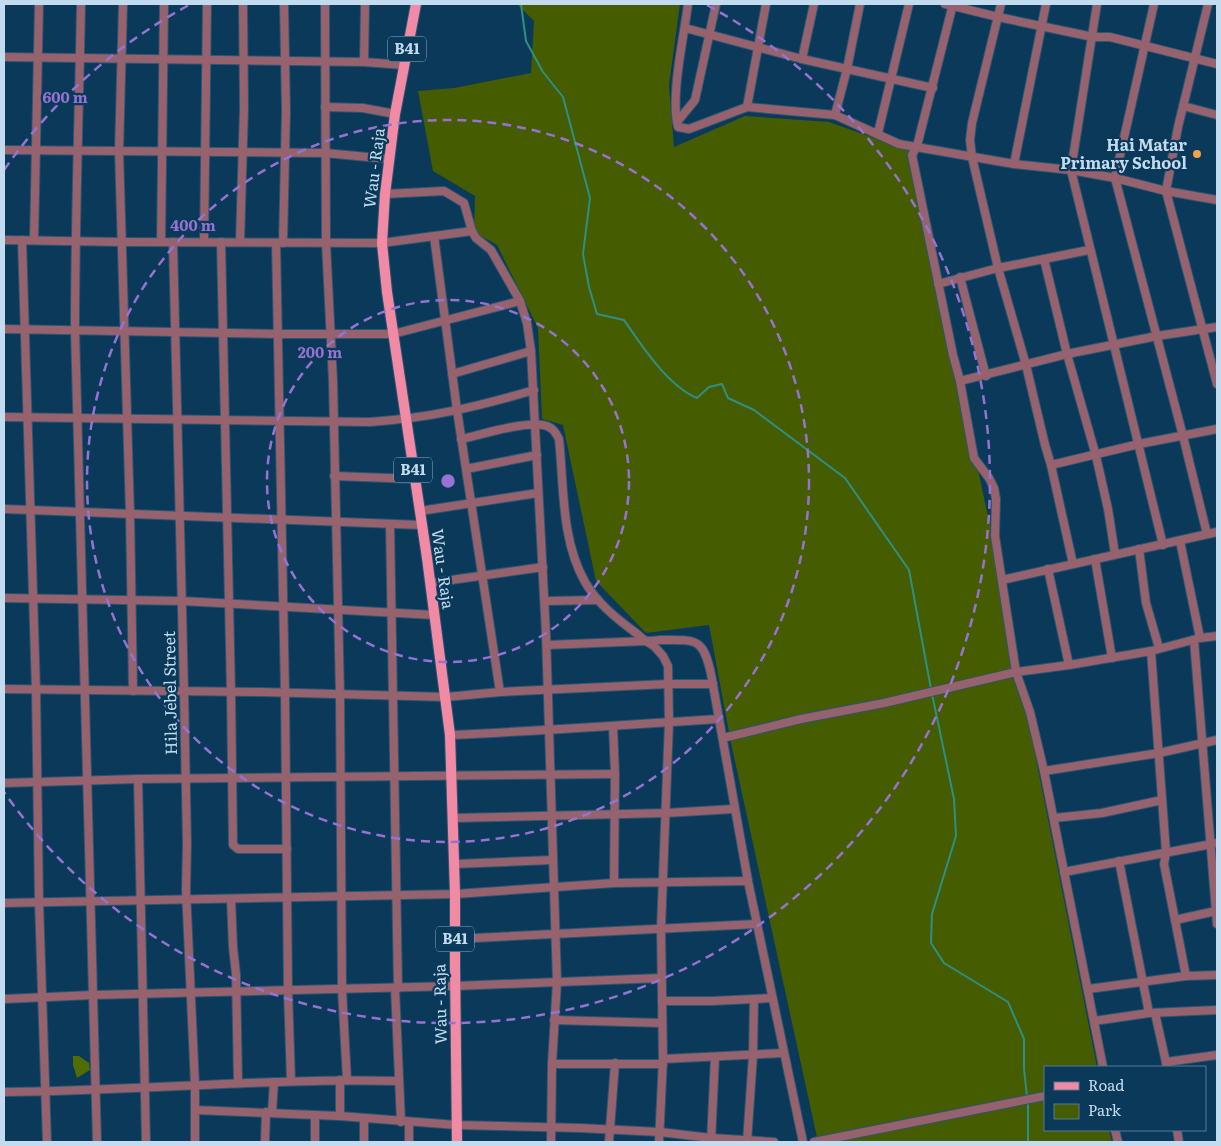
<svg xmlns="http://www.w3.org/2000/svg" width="1221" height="1146" font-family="Literata,serif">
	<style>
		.green { fill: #455c00 }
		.forest { fill: #516b05 }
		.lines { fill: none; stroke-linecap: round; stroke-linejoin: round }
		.stream { stroke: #2e8f84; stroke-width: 2 }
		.minor-casing { stroke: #2b5674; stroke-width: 10 }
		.major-casing { stroke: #2b5674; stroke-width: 12 }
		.minor { stroke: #95626e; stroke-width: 8 }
		.major { stroke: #f18aa4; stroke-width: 10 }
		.ring { fill: none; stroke: #9872d2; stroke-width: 2.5; stroke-dasharray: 9 6 }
		.poi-dot { fill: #f6a247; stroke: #0a3959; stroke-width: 2 }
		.labels { text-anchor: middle; stroke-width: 4.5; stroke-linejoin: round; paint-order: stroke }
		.shield { fill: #0a3959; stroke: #8caac2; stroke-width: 1 }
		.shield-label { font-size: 15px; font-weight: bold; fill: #c3dbef }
		.poi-label { font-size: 16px; font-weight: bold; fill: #c3dbef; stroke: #0a3959; text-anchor: end }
		.street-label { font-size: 16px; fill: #c3dbef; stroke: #0a3959 }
		.centre { fill: #9872d2; stroke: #0a3959; stroke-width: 2.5 }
		.ring-label { font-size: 15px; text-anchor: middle; font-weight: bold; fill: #9872d2; stroke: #0a3959; stroke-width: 4.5; stroke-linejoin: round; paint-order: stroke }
	</style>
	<rect width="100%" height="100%" fill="#0a3959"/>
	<!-- green -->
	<polygon class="green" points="517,4 680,4 669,85 674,147 745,116 829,122 911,151 991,531 1097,1067 1045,1067 1045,1130 1109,1130 1112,1142 818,1142 731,743 709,625 646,633 596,581 563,425 542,419 538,328 497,245 474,232 475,196 433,171 418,91 454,88 531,73 534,21"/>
	<!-- forest -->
	<polygon class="forest" points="73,1056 79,1056 89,1063 90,1070 77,1078 73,1065"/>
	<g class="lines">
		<!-- stream -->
		<g class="stream">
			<path d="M521,4l5,37 17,31 20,25 27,101 -7,56 6,33 8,27 27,6c17,25 44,66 73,78l12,-11 13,-3 6,14 26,12 91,68 64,92 22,119"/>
			<polyline points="932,694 954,799 956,836 932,914 931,943 944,963 1008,1002 1024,1039 1024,1069 1027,1097"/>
			<polyline points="1028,1102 1028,1142"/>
		</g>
		<!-- minor casing -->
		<g class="minor-casing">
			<g id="minor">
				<path d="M81,4c-2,109 -6,218 -6,327l22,811"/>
				<polyline points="123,4 119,151 130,514 133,691"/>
				<polyline points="325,4 326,243 333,381 340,695 342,989 347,1080"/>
				<path d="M688,4c-4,33 -18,92 -10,123l11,2 58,-22 88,8 64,29 115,20 57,6 44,8 51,13 51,9"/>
				<polyline points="814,4 802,59 933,88"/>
				<polyline points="945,4 998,17 1093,37 1110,37 1217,64"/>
				<polyline points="953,4 917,146 912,155 953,355 960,381 974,458 989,478 994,488 996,499 995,536 1016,672 1030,712 1044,771 1103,1067"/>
				<polyline points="1001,4 972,123 970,140 972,157 998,268 1026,365 1045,445 1051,465 1139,444 1217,429"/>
				<polyline points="1097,4 1071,170 1163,545"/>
				<polyline points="1154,4 1115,178 1183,436 1207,534"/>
				<polyline points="1208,4 1178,127 1166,191 1217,384"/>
				<polyline points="685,28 802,59"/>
				<polyline points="4,57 364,62 404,65"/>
				<polyline points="364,62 365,4"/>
				<polyline points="1183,106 1217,115"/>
				<polyline points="325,107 363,108 395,114"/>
				<polyline points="747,107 766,4"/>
				<polyline points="835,115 847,69 860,4"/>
				<polyline points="677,122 695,100 716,4"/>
				<polyline points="878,133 909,4"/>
				<polyline points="4,150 325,153 389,159"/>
				<polyline points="1014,164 1046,4"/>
				<polyline points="385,194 444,191 464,203 472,231 476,238 491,250 520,301 527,323 531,351 546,634 557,982 552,1064 551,1142"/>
				<polyline points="434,236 457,410 500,692"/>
				<polyline points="4,240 121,242 382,243 472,231"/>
				<polyline points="22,240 36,690 39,902 47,1142"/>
				<polyline points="34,240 39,4"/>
				<polyline points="161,242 164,4"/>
				<polyline points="173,242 184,691 187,844 186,890 195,1085 195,1142"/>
				<polyline points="204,242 207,4"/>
				<polyline points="221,242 231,692 233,845 238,849 287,849"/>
				<polyline points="240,242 244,108 243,4"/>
				<polyline points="276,243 285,693 288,991 291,1081"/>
				<polyline points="283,243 286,111 284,4"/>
				<polyline points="1044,259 1089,250"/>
				<polyline points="960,277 986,376"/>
				<polyline points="938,284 998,268 1044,259 1067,354 1096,456 1108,509 1115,554"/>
				<polyline points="4,329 278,334 393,334 520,301"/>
				<polyline points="452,374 531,351"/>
				<polyline points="960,381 1067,354 1157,336 1217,327"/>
				<path d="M4,417l366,5c59,-4 107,-15 164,-32"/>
				<path d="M461,439c20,-4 72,-21 88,-12 5,2 8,8 10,12 5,47 2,101 26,143 12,21 32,37 51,51 3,2 6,6 9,7 3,2 11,0 15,0 36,0 43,-3 51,34l37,207 55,261"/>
				<polyline points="1051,465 1073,564"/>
				<polyline points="466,469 537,455"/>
				<polyline points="334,476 415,479"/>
				<polyline points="4,509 421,525"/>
				<polyline points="420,511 538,493"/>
				<polyline points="390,525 398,988"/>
				<polyline points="1180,541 1200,638"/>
				<polyline points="1139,549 1146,603 1159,648"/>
				<polyline points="1095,559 1112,658"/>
				<polyline points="1048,569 1069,665"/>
				<polyline points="1002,580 1217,532"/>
				<polyline points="430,583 543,567"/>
				<polyline points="4,598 182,601 434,615"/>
				<polyline points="545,601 598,600"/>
				<polyline points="1194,640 1217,924"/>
				<polyline points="547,645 646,641 654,646 663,656 668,666 669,722 661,929 663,1059 659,1142"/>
				<polyline points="1151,651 1166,852 1164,864 1186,976"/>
				<polyline points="4,689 261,692 446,697 500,692 668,684 713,684"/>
				<polyline points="613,727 615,774 614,883"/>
				<path d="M450,735c90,-4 179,-10 269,-16"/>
				<polyline points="723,738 801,719 884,703 1016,672 1069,665 1151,651 1200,638 1217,636"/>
				<polyline points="1044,771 1159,753 1217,740"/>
				<polyline points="138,779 146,1142"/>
				<polyline points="4,783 138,779 615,774"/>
				<polyline points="454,818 666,813 734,809"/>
				<polyline points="1054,818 1102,813 1162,800"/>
				<polyline points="1119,861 1149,1013"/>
				<polyline points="455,864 553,860"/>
				<polyline points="1064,872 1217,843"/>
				<polyline points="231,899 233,947 236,974 238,1082"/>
				<polyline points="4,903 455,894 614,883 748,881"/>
				<polyline points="1175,920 1216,911"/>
				<polyline points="455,939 757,924"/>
				<polyline points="395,988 401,1122"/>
				<polyline points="1088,989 1186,976 1217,975"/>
				<polyline points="4,999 93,995 455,986 661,978"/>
				<polyline points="662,1001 712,1001 772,998"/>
				<polyline points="1155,1013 1167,1067"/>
				<polyline points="554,1020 662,1023"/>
				<polyline points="1094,1021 1149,1013 1217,1010"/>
				<polyline points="663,1059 784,1053"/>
				<polyline points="1166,1062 1217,1055"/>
				<polyline points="552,1064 663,1064"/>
				<path d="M4,1092c132,-1 263,-14 395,-11"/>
				<polyline points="195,1110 340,1116 457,1125 580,1128 660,1132 711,1138 774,1142"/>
				<polyline points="272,1113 274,1082"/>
				<polyline points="340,1116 340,1080"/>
				<polyline points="409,1122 409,1142"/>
				<polyline points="1115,1130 1118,1142"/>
				<polyline points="1177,1130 1179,1142"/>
				<polyline points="265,1142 266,1112"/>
				<polyline points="315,1142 315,1116"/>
				<polyline points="364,1142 364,1118"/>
				<polyline points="609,1142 615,1063"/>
				<polyline points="711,1142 715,1057"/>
				<polyline points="747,1142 753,1055 754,999"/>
				<polyline points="814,1142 1045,1096"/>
			</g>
		</g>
		<!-- major casing -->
		<g class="major-casing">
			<polyline id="major" points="416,4 395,114 385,194 382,243 387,292 427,558 450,735 455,894 455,963 457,1142"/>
		</g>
		<!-- minor -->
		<use href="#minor" class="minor"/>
		<!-- major -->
		<use href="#major" class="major"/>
	</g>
	<!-- distance rings -->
	<g class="ring">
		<circle cx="448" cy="481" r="181"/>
		<circle cx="448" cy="481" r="361"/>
		<path d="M4 170A542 542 0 0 1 189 5M707 5A542 542 0 1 1 4 792"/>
	</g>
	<!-- markers -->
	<circle class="poi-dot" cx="1197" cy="154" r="5"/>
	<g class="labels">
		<!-- shield labels -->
		<g class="shield">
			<rect x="388" y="36.5" width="38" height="25" rx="4"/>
			<rect x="394" y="457.5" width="38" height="25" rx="4"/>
			<rect x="436" y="926.5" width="38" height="25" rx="4"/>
		</g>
		<g class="shield-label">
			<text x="407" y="54">B41</text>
			<text x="413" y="475">B41</text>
			<text x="455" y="944">B41</text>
		</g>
		<!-- poi labels -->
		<g class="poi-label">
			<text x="1187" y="151">Hai Matar<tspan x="1187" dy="18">Primary School</tspan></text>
		</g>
		<!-- street labels -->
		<g class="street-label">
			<text transform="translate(374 168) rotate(-83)" y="6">Wau - Raja</text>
			<text transform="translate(443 569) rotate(82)" y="6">Wau - Raja</text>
			<text transform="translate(170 693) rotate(-91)" y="6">Hila Jebel Street</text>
			<text transform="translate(440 1004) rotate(-91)" y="6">Wau - Raja</text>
		</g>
	</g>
	<circle cx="448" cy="481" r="8" class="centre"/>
	<g class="ring-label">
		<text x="65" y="103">600 m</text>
		<text x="193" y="231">400 m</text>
		<text x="320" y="358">200 m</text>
	</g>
	<!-- border -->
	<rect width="1221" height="1146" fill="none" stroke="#c3dbef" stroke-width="10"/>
	<!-- legend -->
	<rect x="1044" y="1066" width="162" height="65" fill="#0a3959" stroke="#547a95"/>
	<rect x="1054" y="1082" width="25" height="8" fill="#f18aa4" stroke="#547a95"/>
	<text x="1088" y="1091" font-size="15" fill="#c3dbef">Road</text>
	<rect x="1054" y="1104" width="25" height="15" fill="#455c00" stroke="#547a95"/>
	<text x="1088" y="1116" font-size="15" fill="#c3dbef">Park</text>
</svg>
